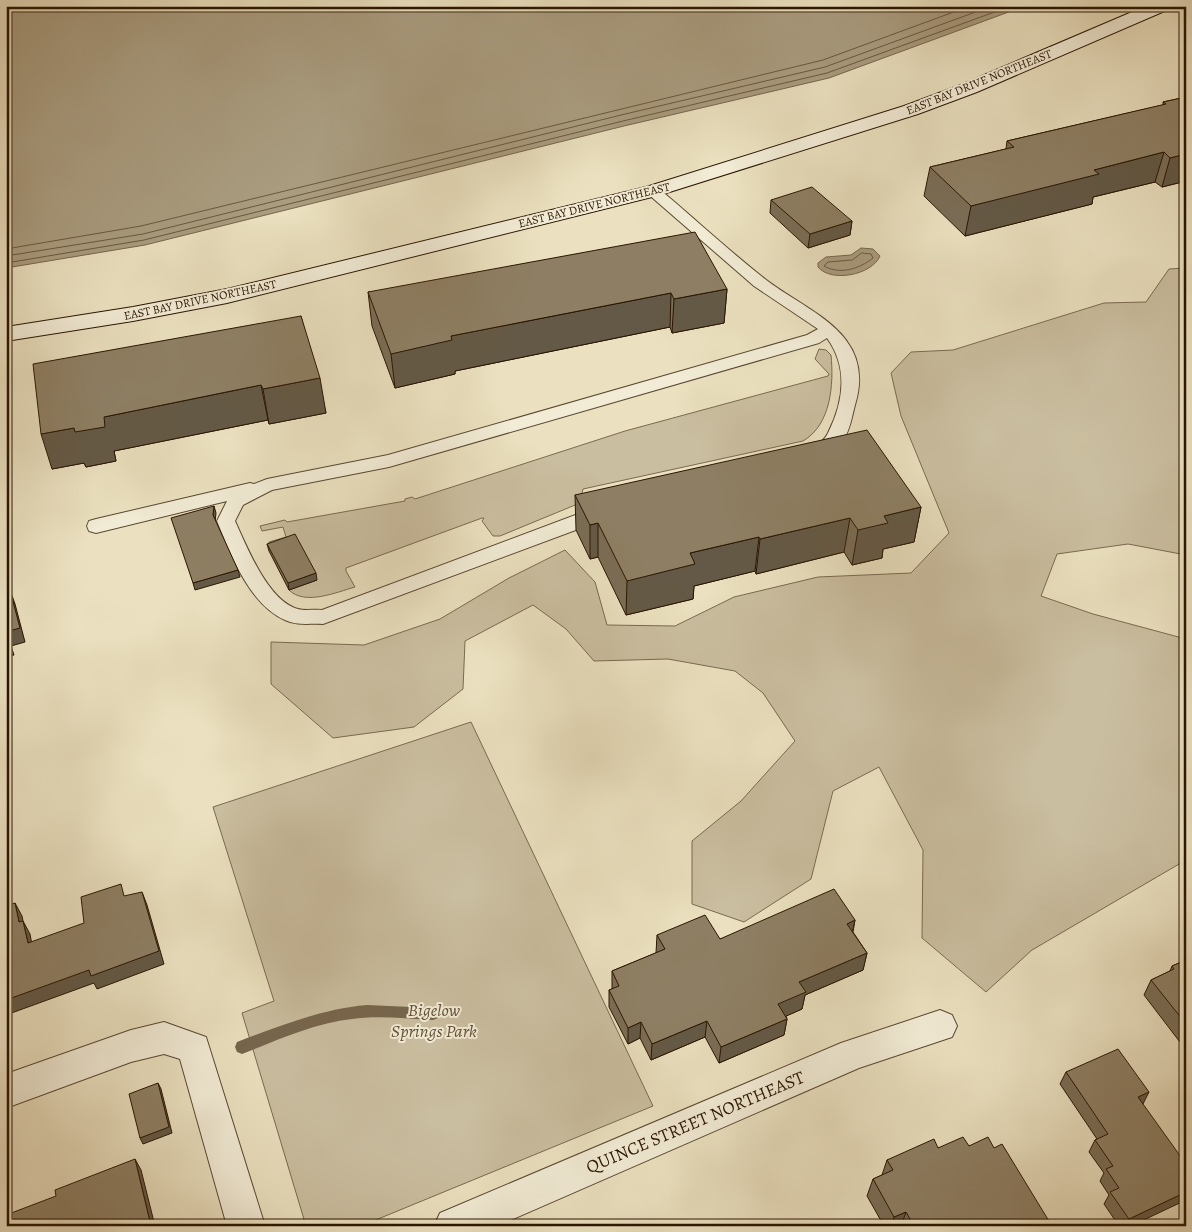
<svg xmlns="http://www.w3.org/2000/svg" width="1192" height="1232" font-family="Alegreya,serif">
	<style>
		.green { fill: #cabea0; stroke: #7a6a50 }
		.water { fill: #a99c7f; stroke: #76664d }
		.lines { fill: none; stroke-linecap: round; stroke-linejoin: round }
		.shore { stroke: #6a5840; stroke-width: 1 }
		.stream { fill: #76664d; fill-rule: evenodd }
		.lane-casing { stroke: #5a4831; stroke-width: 2 }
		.street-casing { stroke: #5a4831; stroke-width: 2 }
		.secondary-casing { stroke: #2a1501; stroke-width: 2 }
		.lane { fill: #f2ecd6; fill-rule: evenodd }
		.street { fill: #f2ecd6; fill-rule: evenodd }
		.secondary { fill: #f2ecd6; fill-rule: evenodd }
		.wall { fill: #7a6d56; stroke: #2a1501 }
		.shaded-wall { fill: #635946; stroke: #2a1501 }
		.building { fill: #8e7f64; stroke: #2a1501 }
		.labels { text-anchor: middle; stroke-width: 4; stroke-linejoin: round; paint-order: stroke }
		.far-street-label { font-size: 12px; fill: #2a1501; stroke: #f2ecd6 }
		.near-park-label { font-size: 18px; font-style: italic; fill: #625039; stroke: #f2ecd6 }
		.near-street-label { font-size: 18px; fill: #2a1501; stroke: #f2ecd6 }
	</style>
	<rect width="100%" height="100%" fill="#ebe1c0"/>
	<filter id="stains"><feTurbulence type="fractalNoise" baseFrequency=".004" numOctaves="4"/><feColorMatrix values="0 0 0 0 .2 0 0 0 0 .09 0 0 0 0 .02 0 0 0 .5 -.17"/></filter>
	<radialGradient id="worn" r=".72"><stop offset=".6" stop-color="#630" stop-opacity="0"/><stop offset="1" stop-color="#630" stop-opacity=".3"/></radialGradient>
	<!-- green -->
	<g class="green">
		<polygon points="1186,268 1186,555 1128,544 1057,554 1041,596 1093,614 1186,639 1186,860 1032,950 986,992 922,938 923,850 879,767 833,791 811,879 744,922 692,904 692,841 741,801 795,741 763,693 735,671 668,659 594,661 566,629 533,605 465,641 463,689 414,727 333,738 271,684 271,642 364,645 440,619 509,578 565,550 595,582 607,625 675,626 734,597 818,577 911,573 949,533 901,416 891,373 911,352 953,350 1104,303 1146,302 1169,269"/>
		<path d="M819,349l7,1 5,5c3,29 0,70 -28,86l-220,48 -3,14 -80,33h-7l-11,-15 2,-3h-2l-136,50v3l9,16c-18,5 -50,19 -66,3l7,-48 -27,9v-9l17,-5 -3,-10 -21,4 -2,-5 25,-6 2,2 118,-21v-2l7,-2 3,2 210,-68 203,-55 1,-2 -14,-15z"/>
		<polygon points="471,722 653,1106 361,1226 306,1226 242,1013 274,1001 213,807"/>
	</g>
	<!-- water -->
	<g class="water">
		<polygon points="6,6 1025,6 829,78 624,126 145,245 6,268"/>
		<path d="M861,248l12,1 7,7c-8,19 -49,27 -62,11v-4l8,-6 25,-2z"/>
	</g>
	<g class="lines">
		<!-- shore -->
		<g class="shore">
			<polyline points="6,249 141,226 823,60 970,6"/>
			<path d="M862,253l9,1 2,4c-14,11 -33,17 -49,8l4,-4 24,-2z"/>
			<polyline points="6,256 143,234 621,115 825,67 992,6"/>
			<polyline points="6,263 144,240 623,121 827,73 1011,6"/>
		</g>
		<!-- stream -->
		<path class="stream" d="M367,1005l66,3 5,2 2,4 -2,4 -5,2c-27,-1 -54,-5 -81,-1 -38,4 -74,21 -110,35l-5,-2 -2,-5 2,-5c43,-16 84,-33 130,-37z"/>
		<!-- lane casing -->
		<g class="lane-casing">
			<path id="lane" d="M653,187l5,1c36,30 70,62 107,91 44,34 112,54 90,126 -3,11 -5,26 -12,35 -8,11 -19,25 -32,21l-3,-4c5,-9 16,-15 20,-24 16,-32 20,-66 -1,-95l-8,5 -430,124 -117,23 -29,15 -8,16c12,26 33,80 63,88 7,2 17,0 24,1l272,-102 7,-1 7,1 2,5 -2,5 -285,106c-13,-1 -26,2 -38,-4 -36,-16 -54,-65 -68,-99l10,-20 -131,32 -7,-2 -2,-5 2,-5 7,-2 154,-36 4,1 13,-5 121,-24 419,-120 11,-6 -64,-43 -106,-92 -2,-3z"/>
		</g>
		<!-- street casing -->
		<g class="street-casing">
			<g id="street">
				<polygon points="940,1010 952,1015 957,1026 952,1037 859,1068 497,1226 434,1226 440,1213 841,1043"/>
				<polygon points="164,1022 206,1037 265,1226 227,1226 180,1059 164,1054 131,1062 6,1108 6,1074 131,1030"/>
			</g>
		</g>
		<!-- secondary casing -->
		<g class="secondary-casing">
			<polygon id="secondary" points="1146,6 1170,6 1167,10 977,92 918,114 660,195 227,303 133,321 6,341 6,327 133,307 227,289 646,187 904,106 963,84"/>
		</g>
		<!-- lane -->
		<use href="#lane" class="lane"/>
		<!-- street -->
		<use href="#street" class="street"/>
		<!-- secondary -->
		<use href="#secondary" class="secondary"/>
	</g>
	<!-- wall -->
	<g class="wall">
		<polygon points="1186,97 1186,181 1162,187 1155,182 1093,197 1092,204 965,236 924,196 930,167 1006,149 1007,141 1163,105 1163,102"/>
		<polygon points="771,200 852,221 850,235 808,248 770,213"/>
		<polygon points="727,289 724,323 672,333 670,327 455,371 455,374 395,388 372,326 368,292"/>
		<polygon points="301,316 326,413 269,424 268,420 114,451 116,461 86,467 84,463 52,469"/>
		<polygon points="575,495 921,507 914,542 883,549 882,558 852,565 844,552 756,574 755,571 694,586 693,599 626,615 598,557 590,559 576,530"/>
		<polygon points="267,544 317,580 289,590 269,551"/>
		<polygon points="855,920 853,932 867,953 863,970 805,995 802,1009 786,1016 787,1019 784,1035 719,1063 705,1037 651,1060 640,1038 628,1044 609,1007 609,990 612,989 612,971 656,953 657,935 720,939"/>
		<polygon points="1186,960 1186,1050 1144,995 1151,980 1170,971 1172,966"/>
		<polygon points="1066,1072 1142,1104 1131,1226 1119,1226 1104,1204 1109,1195 1100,1181 1104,1173 1089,1152 1095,1140 1097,1139 1060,1084"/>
		<polygon points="969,1146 994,1148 1052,1226 884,1226 867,1196 873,1179 882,1175 887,1160 938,1148"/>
	</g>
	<!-- shaded-wall -->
	<g class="shaded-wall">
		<polygon points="1164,152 1155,182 1093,197 1092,204 965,236 971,206 1094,170"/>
		<polygon points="1186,154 1186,181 1162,187 1170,158"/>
		<polygon points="852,221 850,235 808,248 810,234"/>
		<polygon points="727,289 724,323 672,333 674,299"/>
		<polygon points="671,293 670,327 455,371 455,374 395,388 391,354 451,336"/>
		<polygon points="320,378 326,413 269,424 263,389"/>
		<polygon points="261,385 268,420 114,451 116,461 86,467 84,463 52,469 41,434 74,428 104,417"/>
		<polygon points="214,506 216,513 215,522 213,515"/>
		<polygon points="921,507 914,542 883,549 882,558 852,565 858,530 884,516"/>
		<polygon points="850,518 844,552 756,574 760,539"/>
		<polygon points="598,523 598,557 590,559 590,525"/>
		<polygon points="759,537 755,571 694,586 693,599 626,615 627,581 690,553"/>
		<polygon points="238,570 240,577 195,590 193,583"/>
		<polygon points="316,573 317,580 289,590 288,583"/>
		<polygon points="10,590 15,604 25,642 11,646 14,655 6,657 6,632"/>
		<polygon points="142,892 147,905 164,964 97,989 94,983 6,1015 6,1000"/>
		<polygon points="15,903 22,916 26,935 19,922"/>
		<polygon points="855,920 851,938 847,924"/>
		<polygon points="23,921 30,934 34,956 28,943"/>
		<polygon points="867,953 863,970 805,995 802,1009 775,1021 778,1004 799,982"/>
		<polygon points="787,1019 784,1035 719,1063 721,1047"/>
		<polygon points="707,1021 705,1037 651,1060 652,1044"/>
		<polygon points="641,1022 640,1038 628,1044 628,1028"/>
		<polygon points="158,1083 161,1089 172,1133 143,1144 140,1138"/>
		<polygon points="1149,1092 1143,1104 1138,1097"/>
		<polygon points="135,1159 141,1170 155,1226 151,1226"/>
		<polygon points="1186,1192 1186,1200 1131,1226 1124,1226 1129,1219"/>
		<polygon points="906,1212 901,1226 891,1226 894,1217"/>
	</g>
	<!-- building -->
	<g class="building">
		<polygon points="1186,97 1186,154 1170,158 1164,152 1094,170 1099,174 971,206 930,167 1014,147 1007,141 1166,104 1163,102"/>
		<polygon points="812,187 852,221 810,234 771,200"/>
		<polygon points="695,232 727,289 674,299 671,293 451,336 452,340 391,354 368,292"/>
		<polygon points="301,316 320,378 263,389 261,385 104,417 105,427 75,432 74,428 41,434 33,364"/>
		<polygon points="867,430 921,507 884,516 888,523 858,530 850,518 760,539 759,537 690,553 695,564 627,581 598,523 590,525 575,495"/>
		<polygon points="214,506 213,515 238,570 193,583 171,518"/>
		<polygon points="295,534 316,573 288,583 267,544"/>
		<polygon points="10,590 20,628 6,632 6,591"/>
		<polygon points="121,884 124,896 142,892 159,951 91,976 89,970 6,1000 6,906 15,903 19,922 23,921 28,943 84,923 81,897"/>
		<polygon points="834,889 855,920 847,924 867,953 799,982 806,992 778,1004 787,1019 721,1047 707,1021 652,1044 641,1022 628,1028 609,990 619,986 612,971 665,949 657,935 705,915 720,939"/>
		<polygon points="1186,960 1186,1024 1151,980 1174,969 1172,966"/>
		<polygon points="1118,1049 1149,1092 1138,1097 1186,1164 1186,1192 1129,1219 1110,1192 1119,1188 1106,1169 1113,1166 1095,1140 1108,1134 1066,1072"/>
		<polygon points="158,1083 169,1127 140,1138 129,1094"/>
		<polygon points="963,1137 969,1146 988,1137 994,1148 1002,1144 1052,1226 914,1226 906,1212 894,1217 873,1179 893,1170 887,1160 934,1139 938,1148"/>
		<polygon points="135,1159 151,1226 6,1226 6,1215 56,1196 55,1190"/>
	</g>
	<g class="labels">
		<!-- far-street labels -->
		<g class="far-street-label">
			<text transform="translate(979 82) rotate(-22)" y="4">EAST BAY DRIVE NORTHEAST</text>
			<text transform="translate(594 205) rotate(-14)" y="4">EAST BAY DRIVE NORTHEAST</text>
			<text transform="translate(200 300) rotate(-12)" y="4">EAST BAY DRIVE NORTHEAST</text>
		</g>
		<!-- near-park labels -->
		<g class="near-park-label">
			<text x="434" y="1016">Bigelow<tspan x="434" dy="21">Springs Park</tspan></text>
		</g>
		<!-- near-street labels -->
		<g class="near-street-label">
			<text transform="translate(695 1122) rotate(-23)" y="6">QUINCE STREET NORTHEAST</text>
		</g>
	</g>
	<!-- margin -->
	<rect width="1192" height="1232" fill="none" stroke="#ebe1c0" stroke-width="25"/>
	<rect x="8" y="8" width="1177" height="1217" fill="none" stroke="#2a1501" stroke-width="2.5"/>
	<rect x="12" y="12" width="1167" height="1207" fill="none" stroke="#2a1501"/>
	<rect width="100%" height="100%" filter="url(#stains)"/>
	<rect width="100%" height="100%" fill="url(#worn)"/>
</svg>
